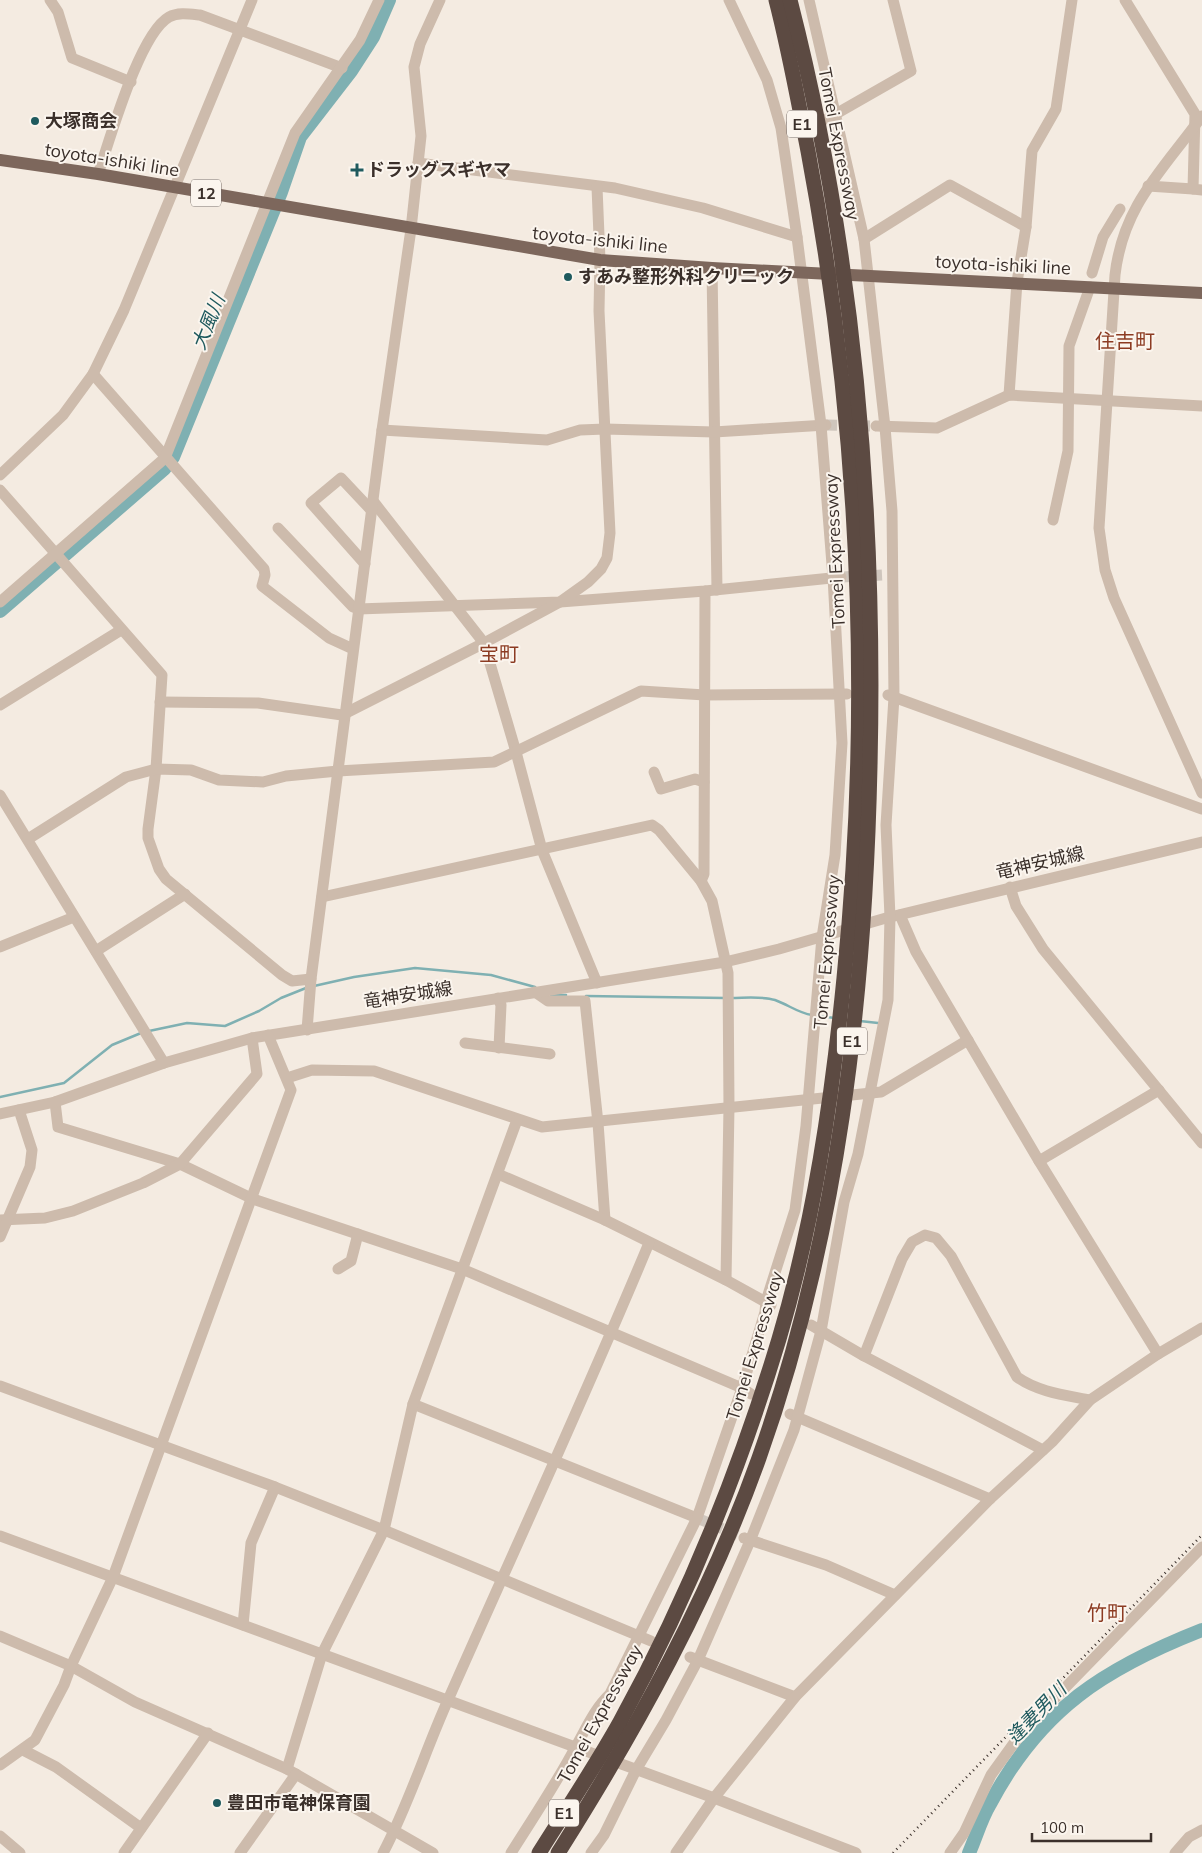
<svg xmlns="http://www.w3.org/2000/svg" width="1202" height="1853" font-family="Mulish,'Noto Sans JP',sans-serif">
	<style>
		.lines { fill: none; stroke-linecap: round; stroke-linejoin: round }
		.stream { stroke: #7fb0b2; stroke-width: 2.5 }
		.river { stroke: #7fb0b2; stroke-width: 14 }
		.minor-tunnel { stroke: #cfc6bd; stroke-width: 11; stroke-dasharray: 11 5.5; stroke-linecap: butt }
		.minor { stroke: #cdbbac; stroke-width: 11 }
		.major { stroke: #7d675c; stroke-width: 12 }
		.highway { stroke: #5c4a42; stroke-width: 15 }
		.rail { stroke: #3b302b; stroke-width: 2.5; stroke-dasharray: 1 4; stroke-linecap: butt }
		.poi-dot { fill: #1f5a5e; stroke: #fbf5ee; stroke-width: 2 }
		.labels { text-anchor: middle; stroke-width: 4; stroke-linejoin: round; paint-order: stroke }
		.shield { fill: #fbf5ee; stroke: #756b66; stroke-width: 1 }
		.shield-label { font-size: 16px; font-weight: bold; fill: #3b302b }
		.poi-label { font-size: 18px; font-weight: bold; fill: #3b302b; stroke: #fbf5ee; text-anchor: start }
		.street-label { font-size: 18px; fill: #3b302b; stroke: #fbf5ee }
		.water-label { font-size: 19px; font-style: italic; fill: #1f5a5e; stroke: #fbf5ee }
		.quarter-label { font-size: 20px; fill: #8c3b22; stroke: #fbf5ee }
	</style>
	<rect width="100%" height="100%" fill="#f4ebe1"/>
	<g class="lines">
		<!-- stream -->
		<g class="stream">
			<polyline points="314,986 354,977 415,968 491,975 535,987"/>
			<polyline points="551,995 566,995"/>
			<polyline points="586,996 726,998"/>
			<path d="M731,998c14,0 31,-2 44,2 14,5 23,13 37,15"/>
			<polyline points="818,1016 835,1018"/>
			<polyline points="860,1021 878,1023"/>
			<polyline points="149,1031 187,1023 225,1026 259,1011 281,998 306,988"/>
			<polyline points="0,1097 64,1083 112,1045 141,1033"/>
		</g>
		<!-- river -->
		<g class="river">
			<polyline points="0,611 164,469 173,457 281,192 300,137 351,71 373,37 389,0"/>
			<path d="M969,1853c7,-16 12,-34 21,-49 50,-95 115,-136 212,-174"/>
		</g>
		<!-- minor-tunnel -->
		<g class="minor-tunnel">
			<polyline points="787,127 810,122"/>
			<polyline points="826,425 876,426"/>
			<polyline points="841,577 882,575"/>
			<polyline points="697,1518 744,1538"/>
		</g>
		<!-- minor -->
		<g class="minor">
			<polyline points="50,0 58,12 72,58 131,82"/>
			<polyline points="1125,0 1195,114 1193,189 1202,190"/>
			<path d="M1202,116c-39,54 -79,89 -87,159l-16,253 6,42 9,28 88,195"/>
			<polyline points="827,119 911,71 893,0"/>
			<polyline points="418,163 615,188 703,208 797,237"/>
			<path d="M98,174c12,-34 41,-140 71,-157 9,-5 21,-3 31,-2l142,53"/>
			<polyline points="1148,186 1193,189"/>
			<polyline points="1026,227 1032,151 1056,109 1072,0"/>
			<polyline points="864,239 950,185 1026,227 1017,282 1009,395"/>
			<polyline points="712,268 717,590"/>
			<polyline points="1092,273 1103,237 1120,209"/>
			<polyline points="93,374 264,569 265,575 262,586 329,638 353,649"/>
			<polyline points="876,426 937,428 1009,395 1202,406"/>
			<polyline points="382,430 547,440 580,430 605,429 714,432 826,425"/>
			<polyline points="0,475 63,415 93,374 124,310 252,0"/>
			<polyline points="0,490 162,675 156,769 148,829 148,838 159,869 166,879 282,975 292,981 311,979"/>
			<polyline points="373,501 484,643 516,752 542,850 597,983"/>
			<polyline points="1053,520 1068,451 1069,346 1090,287"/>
			<polyline points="278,528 353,607 358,609 560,602 705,591 841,577"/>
			<polyline points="365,564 311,503 341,478 372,511"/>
			<polyline points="0,602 165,458 295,133 360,40 379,0"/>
			<polyline points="888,695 1202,809"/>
			<polyline points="160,702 258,703 342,715 484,643 560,602 588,582 601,569 607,558 610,533 599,311 600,260 597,187"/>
			<polyline points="0,705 121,630"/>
			<polyline points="654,772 661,789 695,779 704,782"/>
			<polyline points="0,795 164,1063"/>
			<polyline points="28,839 126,777 156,769 191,770 219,780 263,782 286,776 338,771 494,762 641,691 705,695 847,694"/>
			<polyline points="701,881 704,874 705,591"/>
			<polyline points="1010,887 1016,906 1043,949 1202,1143"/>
			<polyline points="322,897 652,825 659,830 701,881 712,901 728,973 729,1107 726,1280"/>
			<polyline points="900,915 916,952 1039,1161 1158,1354"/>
			<polyline points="0,947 74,917"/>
			<polyline points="96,951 185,894"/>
			<polyline points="535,992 548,1001 585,1001 598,1123 605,1220"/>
			<polyline points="498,998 501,1005 499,1048"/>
			<polyline points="307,1030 311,979 382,430 411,229 421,136 414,67 420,44 440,0"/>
			<polyline points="465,1043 550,1054"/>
			<polyline points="287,1078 312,1070 374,1071 542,1127 881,1092 968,1040"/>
			<polyline points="55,1102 58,1127 180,1164 253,1199 462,1269 742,1388 751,1394"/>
			<polyline points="0,1114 55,1102 164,1063 252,1038 725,962 779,949 886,918 1202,842"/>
			<polyline points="1039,1161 1159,1090"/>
			<polyline points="498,1174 605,1220 726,1280 771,1305"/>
			<polyline points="0,1220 45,1218 73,1211 143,1183 180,1164 257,1074 252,1038"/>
			<polyline points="0,1237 30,1167 32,1150 19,1110"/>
			<polyline points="338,1269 351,1261 358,1234"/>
			<polyline points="811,1325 864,1356 1043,1450"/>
			<path d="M864,1356l38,-97 10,-17 13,-7 11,3 15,18 66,121c21,15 48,18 73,23"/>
			<polyline points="0,1386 275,1487 384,1530 651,1641"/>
			<polyline points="413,1404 697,1518"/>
			<polyline points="790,1414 990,1499"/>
			<polyline points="0,1536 714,1798 856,1853"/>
			<polyline points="744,1538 826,1565 895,1595"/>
			<polyline points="243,1625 251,1543 275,1487"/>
			<polyline points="0,1636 71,1666 135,1702 287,1769 433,1853"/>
			<polyline points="690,1657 795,1697"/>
			<polyline points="23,1750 56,1767 141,1828"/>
			<polyline points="0,1765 35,1740 64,1685 71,1666 113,1577 291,1090 268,1035"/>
			<polyline points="287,1769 322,1654 384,1530 413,1404 517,1120"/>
			<polyline points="0,1836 20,1853"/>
			<polyline points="124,1853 208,1733"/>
			<polyline points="240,1853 296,1774"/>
			<path d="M383,1853c26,-49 42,-102 65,-153 67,-152 137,-303 201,-457"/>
			<path d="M511,1853c22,-35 45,-69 64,-105 11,-19 19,-39 35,-54l87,-176 45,-130 23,-76 1,-11 29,-91 11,-84 16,-189 13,-82 7,-112 -9,-166 -12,-152 -24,-188 -16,-109 -14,-48 -38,-80"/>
			<polyline points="591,1853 604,1835 636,1770 666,1720 698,1660 750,1541 794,1430 821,1331 844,1202 858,1154 888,1000 890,917 886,825 894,697 892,511 885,427 864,239 809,0"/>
			<polyline points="676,1853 714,1798 795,1697 990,1499 1052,1442 1090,1400 1158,1354 1202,1328"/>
			<polyline points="950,1853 964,1833 991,1775 1022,1732 1202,1547"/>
			<polyline points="1175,1853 1189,1837 1202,1830"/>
		</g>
		<!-- major -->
		<polyline class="major" points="0,160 98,174 600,260 712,268 1202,293"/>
		<!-- highway -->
		<g class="highway">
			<path d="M539,1853c27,-43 56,-86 81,-131 67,-122 119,-250 159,-383 35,-117 53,-240 65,-361 28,-275 15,-555 -36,-827 -10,-50 -19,-101 -32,-151"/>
			<path d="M558,1853c79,-125 151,-255 201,-395 79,-222 106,-458 111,-692 6,-257 -16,-517 -80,-766"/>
		</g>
		<!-- rail -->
		<polyline class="rail" points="893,1853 1202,1535"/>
	</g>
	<!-- markers -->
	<g class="poi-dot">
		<circle cx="35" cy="121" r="5"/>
		<path d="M354.5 162.5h5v5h5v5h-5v5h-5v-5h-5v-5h5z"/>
		<circle cx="568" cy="277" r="5"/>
		<circle cx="217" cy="1803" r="5"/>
	</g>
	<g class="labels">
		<!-- shield labels -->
		<g class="shield">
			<rect x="787" y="110.5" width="30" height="27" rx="4"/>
			<rect x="191" y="179.5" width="30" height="27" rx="4"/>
			<rect x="837" y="1027.5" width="30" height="27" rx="4"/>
			<rect x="549" y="1799.5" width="30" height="27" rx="4"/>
		</g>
		<g class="shield-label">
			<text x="802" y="130">E1</text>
			<text x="206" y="199">12</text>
			<text x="852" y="1047">E1</text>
			<text x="564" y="1819">E1</text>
		</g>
		<!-- poi labels -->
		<g class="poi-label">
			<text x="45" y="127">大塚商会</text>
			<text x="367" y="176">ドラッグスギヤマ</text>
			<text x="578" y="283">すあみ整形外科クリニック</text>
			<text x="227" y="1809">豊田市竜神保育園</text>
		</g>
		<!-- street labels -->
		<g class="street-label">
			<text transform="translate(839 144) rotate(79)" y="6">Tomei Expressway</text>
			<text transform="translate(112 160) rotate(9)" y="6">toyota-ishiki line</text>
			<text transform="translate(600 240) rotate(6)" y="6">toyota-ishiki line</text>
			<text transform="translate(1003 265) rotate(3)" y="6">toyota-ishiki line</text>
			<text transform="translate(835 551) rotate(-93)" y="6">Tomei Expressway</text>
			<text transform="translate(1040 863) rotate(-13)" y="6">竜神安城線</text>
			<text transform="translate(827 952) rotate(-85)" y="6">Tomei Expressway</text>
			<text transform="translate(408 995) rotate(-9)" y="6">竜神安城線</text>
			<text transform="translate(755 1346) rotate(-73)" y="6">Tomei Expressway</text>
			<text transform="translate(600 1714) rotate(-61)" y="6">Tomei Expressway</text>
		</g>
		<!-- water labels -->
		<g class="water-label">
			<text transform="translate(208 322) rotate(-68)" y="7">大風川</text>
			<text transform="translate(1036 1713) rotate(-46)" y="7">逢妻男川</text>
		</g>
		<!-- quarter labels -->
		<g class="quarter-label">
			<text x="1125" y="348">住吉町</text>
			<text x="499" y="661">宝町</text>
			<text x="1107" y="1620">竹町</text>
		</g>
	</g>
	<!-- scale -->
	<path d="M1032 1833v8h119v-8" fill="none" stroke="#3b302b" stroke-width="2.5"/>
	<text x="1040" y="1833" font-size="15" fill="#3b302b" stroke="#fbf5ee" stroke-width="4" paint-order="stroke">100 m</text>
</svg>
